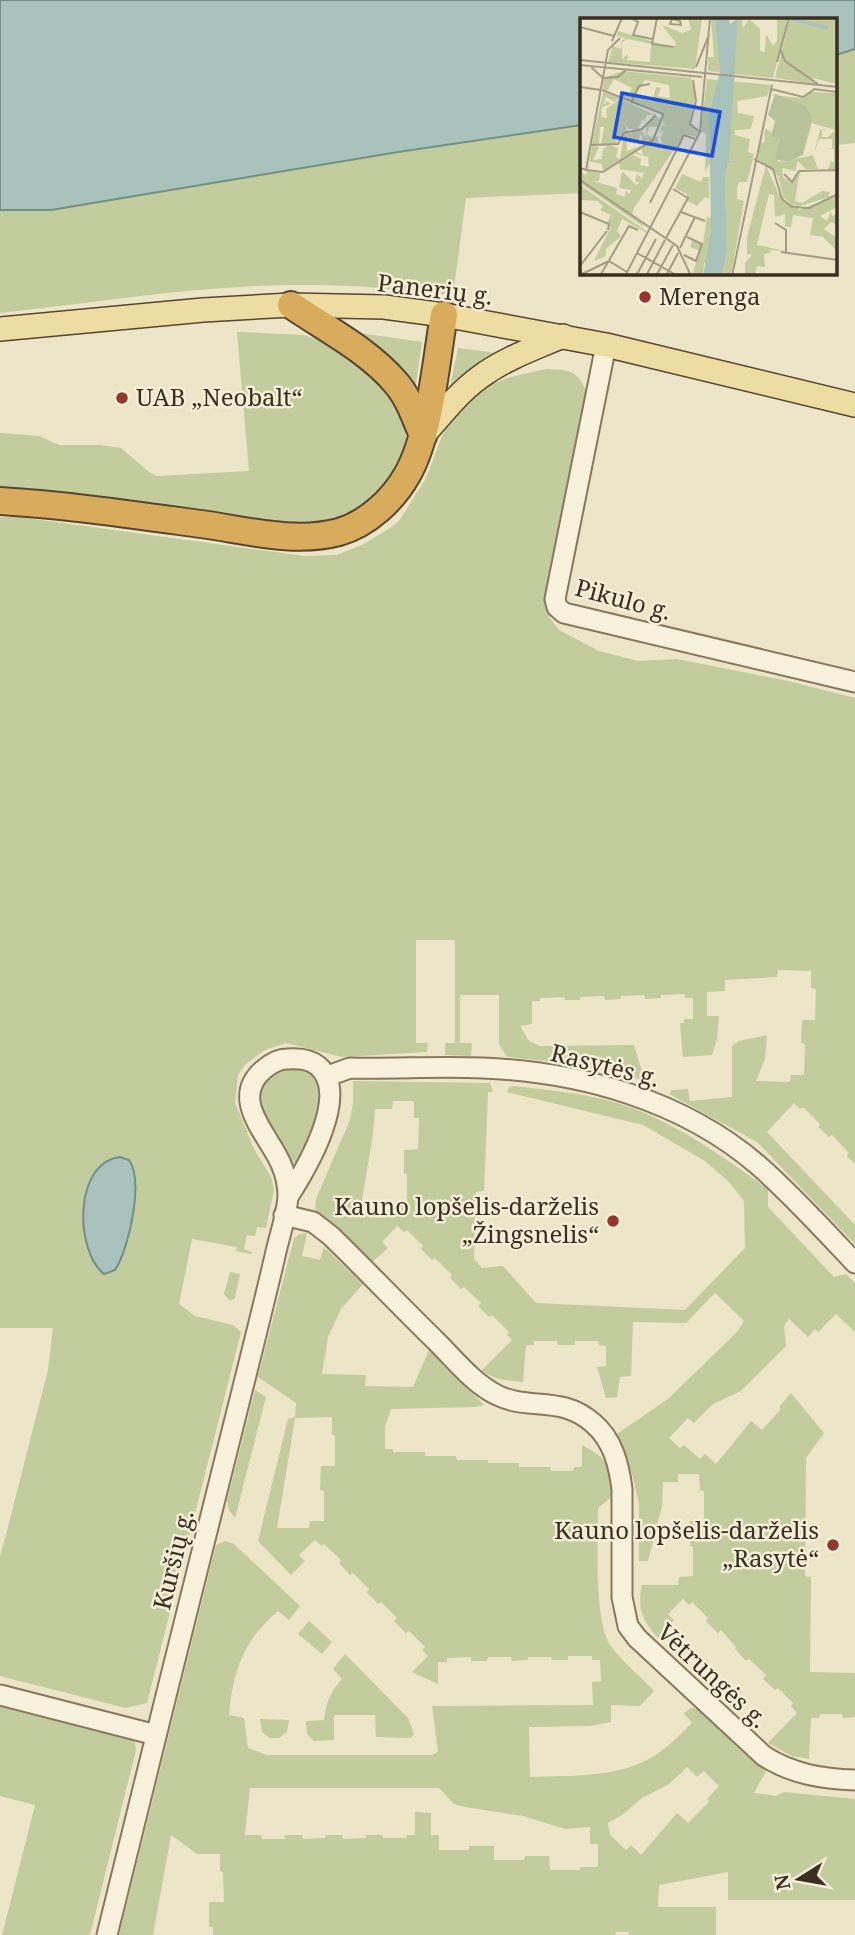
<svg xmlns="http://www.w3.org/2000/svg" width="855" height="1935" font-family="'Noto Serif',serif">
	<style>
		.green { fill: #c2cc9c; fill-rule: evenodd }
		.water { fill: #a9c2bc; stroke: #70908b; stroke-width: 2 }
		.lines { fill: none; stroke-linecap: round; stroke-linejoin: round }
		.minor-casing { stroke: #89785e; stroke-width: 23 }
		.major-casing { stroke: #574631; stroke-width: 26 }
		.highway-casing { stroke: #574631; stroke-width: 30 }
		.minor { stroke: #f8f2dc; stroke-width: 19 }
		.major { stroke: #eedda2; stroke-width: 23 }
		.highway { stroke: #d9ac5d; stroke-width: 26 }
		.poi-dot { fill: #96372f; stroke: #f5efd8; stroke-width: 2.5 }
		.labels { text-anchor: middle; stroke-width: 5; stroke-linejoin: round; paint-order: stroke }
		.street-label { font-size: 24px; fill: #3a2f21; stroke: #f5efd8 }
		.poi-label { font-size: 24px; fill: #3a2f21; stroke: #f5efd8; text-anchor: start }
		.inset-river { fill: none; stroke: #a9c2bc; stroke-width: 3.5 }
		.inset-road { fill: none; stroke: #a59c85; stroke-width: 2 }
		.view { fill: #1d4ed8; fill-opacity: 0.15; stroke: #1d4ed8; stroke-width: 3.5 }
		.inset-edge { fill: none; stroke: #3a2f21; stroke-width: 3.5 }
	</style>
	<rect width="100%" height="100%" fill="#ede5c8"/>
	<!-- green -->
	<g class="green">
		<polygon points="855,49 855,143 836,145 836,55"/>
		<path d="M582,125v68l-116,5 -13,97c-48,-5 -95,-10 -144,-10 -103,-1 -207,17 -309,28v-103h51l347,-58z"/>
		<polygon points="237,332 304,335 338,347 373,370 404,415 406,439 402,459 389,483 366,507 339,523 293,528 205,513 0,486 0,433 39,436 59,445 99,445 121,448 149,472 157,476 249,471"/>
		<polygon points="353,332 422,342 414,398"/>
		<polygon points="458,348 504,354 449,392"/>
		<path d="M546,369c25,1 31,1 42,25l-37,197 -2,26 10,13 40,21 39,10 39,-2 111,22 67,17v466l-8,-8 2,-3 -17,-18 -3,2 -11,-10 2,-3 -17,-17 -3,2 -6,-6 -27,29 88,93v19l-98,-102 -88,-48 3,-4 16,-1 2,12 42,-4v-51l7,-5 28,-6 -2,24 -9,22 34,1 1,-7h13l1,-31 -4,-1 1,-23h13l1,-31 -5,-1v-17l-33,-1 -1,7 -52,3v11l-18,1v24h12l-2,23 -5,16 -29,2 -3,-34h4v-4h9v-21h-8v-4l-24,1v3l-16,1 -1,-4 -23,1v3l-16,1 -1,-4 -24,1v3h-15l-1,-3 -24,1v3h-8v23l-12,2 9,15 11,5 94,-1 10,33 -2,2 -67,-16 -68,-7 -8,-13v-49h-39v48h12l-1,13 -26,-1v-12h10v-103h-39v103h12l-1,9 -85,5 -56,-14 -21,7 -19,14 -8,11 -3,28 19,46 17,28 3,13 -8,38 -9,-1 -2,9 -8,-1 -3,14 8,3 -1,2 -15,-3 1,-4 -45,-8 -13,65 16,12 38,9 8,7 -94,371 -21,5 -126,-32v-118l48,-188 5,-42h-53v-811h19l285,39 32,-1 26,-10 28,-17 9,-7 27,-43 16,-42 17,-29 26,-21 26,-9zM84,1196l48,13 -4,31 -32,28 -12,-38z"/>
		<path d="M292,1065c11,4 26,10 31,23 6,17 -19,62 -26,79 -23,-34 -69,-83 -5,-102z"/>
		<path d="M353,1081l137,2 3,9h-5l-4,99 -8,1 -2,67 8,9 21,-2 33,37 149,7 60,-62 -1,-47 -15,-19 -24,-21 -62,-36 -136,-33 2,-5 5,-1c40,5 82,8 121,23 48,19 91,50 133,80v18l66,70 12,-3 9,9v49l-19,-18 -18,18 -3,-3 -7,8 -19,-18 -5,7 2,20 -45,45 -28,13 -19,19 -6,-5 -19,20 11,10 4,-3 16,14 5,-5 11,10 35,-43 11,9 19,-21 -2,-2 12,-14 33,40 -18,25 -1,118 6,1 -1,95 45,1v44l-12,1 -1,-4h-22l-1,4h-8l-2,41 -17,-3 -24,-13 29,-30 -6,-7 2,-3 -15,-15 -3,2 -12,-11 3,-4 -17,-16 -3,2 -11,-12 1,-2 -15,-17 -3,3 -12,-12 2,-3 -16,-16 -3,3 -6,-6 -15,15 6,6 -16,18c-16,-17 -21,-31 -16,-53h36l1,-8 14,-1v-29l-3,-1v-25h14v-30h-4l-1,-17h-21v8h-15l-1,24 -14,55h-9v-56l-6,-28 -16,-43 51,-35 69,-67 7,-11 -29,-28 -29,30 -53,-1 -2,54 -11,1 -3,20 -11,1 -9,-31 9,-1v-20l-7,-1 -1,-4h-23v4h-17l-1,-4h-23v4h-8l-3,37c-14,-1 -30,-2 -41,-12l30,-30 -5,-5 2,-3 -17,-17 -3,2 -11,-11 3,-3 -17,-16 -3,2 -11,-11 2,-3 -17,-17 -3,2 -11,-11 2,-3 -16,-16 -3,2 -7,-6 -15,16 6,6 -16,14 -18,-19 -39,-32 1,-12 34,-79 3,-17zM393,1101h21v17h5l-1,31 -14,1v23l3,1v31h-14l-1,7h-32l13,-78 2,-25h17z"/>
		<path d="M307,1233l-5,23 18,4 4,-13 39,37 -22,25 -13,28 -6,37 44,1 -1,11 48,1 16,-37 55,55 -9,2 -84,2 -6,18v22h8v3h32v4h31l1,4h31v3h31v4h31l1,4h22l1,-4h8v-22c30,17 27,18 31,51l-15,12c0,31 -5,115 14,140 12,15 29,29 42,43l-14,15 -29,-1v17l-21,4 -61,1 1,50c45,-2 97,2 134,-28 10,-8 19,-17 28,-26l-8,-10 7,-5 7,1 42,41 27,19 -13,24 22,3 8,-4 71,7v101h-127v-28l-69,13 -1,22h58v28h-87l-1,-3h-12l-1,3h-402v-8h-4v-25h15l-1,-30 -3,-1v-17h-23l-26,-19 -18,100h-34l97,-390 9,-4 9,3 66,62 -11,14 -11,-9c-35,30 -45,60 -49,104l15,3 4,30 19,7h165l6,-3 -6,-46 161,-1 -1,-23 9,-1 -1,-21h-8v-4h-24v4h-16l-1,-3h-23v3l-16,1 -1,-4h-23l-1,4h-16v-4l-24,1v4h-9v22l-26,-12 16,-16 -6,-6 3,-3 -16,-16 -3,2 -12,-12 3,-3 -16,-16 -3,2 -11,-12 2,-3 -16,-16 -3,2 -11,-12 2,-3 -17,-16 -2,2 -7,-6 -16,15 6,6 -14,14 -33,-34 30,-122 7,-2 1,-14 -38,-26 36,-139 6,-4zM332,1417v18h3v31h-14l-1,24 4,1v30h-14l-1,7h-32l18,-110zM687,1767l10,10 7,-6 15,15 -12,13 2,3 -21,21 -11,-10 -36,42 -10,-10 -5,5 -16,-15 -2,-12 14,-8 20,-17 27,-14zM250,1788h189l15,16 11,3 58,9 42,13 25,-2v17h8v23h-18v3h-30l-1,-14h-24l-1,4h-30v-14h-25v4h-30v-15h-8v-22l-16,-1v23h-8l-1,3h-23v-3h-17v3l-23,1 -1,-4h-16l-1,3 -22,1 -1,-4h-17v4h-23l-1,-4h-16z"/>
		<polygon points="230,1272 240,1274 235,1298 230,1301 224,1294"/>
		<polygon points="255,1390 266,1397 235,1518 229,1510 227,1501"/>
		<polygon points="309,1621 332,1642 322,1654 298,1634"/>
		<path d="M345,1654l63,64 6,16 -4,4 -34,-1 -1,-22h-41v25l-20,1 -7,-7 -1,-13 18,-1c2,-17 6,-28 18,-41l-9,-10z"/>
		<polygon points="0,1704 132,1737 135,1742 136,1750 90,1935 2,1935 35,1805 0,1796"/>
		<polygon points="260,1719 289,1720 287,1732 279,1738 270,1738 262,1732"/>
	</g>
	<!-- water -->
	<g class="water">
		<polygon points="0,0 855,0 855,49 836,55 836,19 582,19 582,125 398,152 51,210 0,210"/>
		<path d="M120,1157l9,3c15,21 0,89 -14,110l-11,4c-29,-23 -31,-111 16,-117z"/>
	</g>
	<g class="lines">
		<!-- minor casing -->
		<g class="minor-casing">
			<g id="minor">
				<polyline points="606,345 555,599 557,607 564,613 855,682"/>
				<path d="M328,1076l22,-8c45,1 89,-2 133,0 98,4 199,32 275,97 34,30 66,65 97,98"/>
				<path d="M284,1215l29,7 18,14c36,35 70,71 106,106 18,18 37,42 60,53 32,16 64,0 96,28 20,17 26,42 29,66v108l6,29 9,12 127,118c28,18 58,23 91,24"/>
				<polyline points="0,1695 156,1735"/>
				<path d="M107,1935c42,-171 84,-341 127,-512 14,-56 28,-111 41,-167 4,-19 12,-41 13,-60 0,-10 -3,-23 -7,-32 -12,-29 -52,-64 -18,-94 7,-6 15,-11 24,-11 11,-1 23,0 31,7 33,28 -12,103 -30,131"/>
			</g>
		</g>
		<!-- major casing -->
		<g class="major-casing">
			<g id="major">
				<polyline points="0,329 203,310 291,305 384,307 444,315 606,345 855,405"/>
				<path d="M423,436c18,-21 35,-43 57,-59 24,-18 55,-29 83,-41"/>
			</g>
		</g>
		<!-- highway casing -->
		<g class="highway-casing">
			<g id="highway">
				<path d="M291,305c35,24 77,45 105,78 13,15 19,34 27,53"/>
				<path d="M0,501c67,4 135,14 201,23 44,6 94,20 138,8 28,-8 54,-32 68,-57 23,-39 29,-114 37,-160"/>
			</g>
		</g>
		<!-- minor -->
		<use href="#minor" class="minor"/>
		<!-- major -->
		<use href="#major" class="major"/>
		<!-- highway -->
		<use href="#highway" class="highway"/>
	</g>
	<!-- markers -->
	<g class="poi-dot">
		<circle cx="645" cy="297" r="7"/>
		<circle cx="122" cy="398" r="7"/>
		<circle cx="613" cy="1221" r="7"/>
		<circle cx="833" cy="1545" r="7"/>
	</g>
	<g class="labels">
		<!-- street labels -->
		<g class="street-label">
			<text transform="translate(435 290) rotate(7)" y="8">Panerių g.</text>
			<text transform="translate(623 600) rotate(15)" y="8">Pikulo g.</text>
			<text transform="translate(605 1066) rotate(14)" y="8">Rasytės g.</text>
			<text transform="translate(174 1560) rotate(-76)" y="8">Kuršių g.</text>
			<text transform="translate(712 1676) rotate(43)" y="8">Vėtrungės g.</text>
		</g>
		<!-- poi labels -->
		<g class="poi-label">
			<text x="659" y="305">Merenga</text>
			<text x="136" y="406">UAB „Neobalt“</text>
			<text x="599" y="1215" text-anchor="end">Kauno lopšelis-darželis<tspan x="599" dy="28">„Žingsnelis“</tspan></text>
			<text x="819" y="1539" text-anchor="end">Kauno lopšelis-darželis<tspan x="819" dy="28">„Rasytė“</tspan></text>
		</g>
	</g>
	<!-- overview -->
	<g transform="translate(580 18)">
		<rect width="257" height="257" fill="#ede5c8"/>
		<path d="M108,0h14l-7,51 -87,-7 5,-16 8,3 1,-9 5,-1 -10,-3 1,-5 56,17 2,-5 -14,-18 20,8 9,-3zM48,21l23,5 -1,18 -24,-2 2,-2v-4l-6,5v-17zM135,0l3,26 2,28 -12,-1v-14h6l-3,-38zM158,0h4l1,10 6,-9 11,10v22l5,1 1,-18 7,12 4,-5v-23h11l-15,60 -39,-4zM210,0h47v66l-25,-6 4,6 -41,-6zM43,53l68,7 4,19 -6,27 9,8 -2,5 -11,-3 -51,74 -2,6 15,15 -67,-46v-14l5,7 3,-5 12,2 -1,8h-6l24,7 -1,6 8,3 2,-6 4,3 1,-4 -12,-2 3,-17 14,14 4,-3h-5l2,-8 5,4 2,-5 -32,-5 8,1 -1,-6 14,-8 8,4 -1,6 9,2 -1,-10 -12,-3v-2l7,3 -2,-7 17,-13v7l5,2 -3,-6 4,-8 -5,4 3,-9 6,1 -5,-2v-10l-31,-11 4,-9 16,8 4,-15 5,1 -4,8 13,2 -1,-13 -24,-5 -14,22 -13,-7 10,1 4,-8 -18,-9 -7,12 -4,-2 1,-11zM127,61l11,1 -9,33 1,50 -5,9 1,-38 -5,-2zM151,63l40,4 -4,11 -30,5 1,12 16,3 -3,13 -16,1v5l15,4 -2,13 6,2 -7,28h-8l-2,6v11l7,2 -13,74 -9,1 5,-25 -2,-74 3,-14 6,-3 -5,1zM23,74l16,6 -4,4 -9,-5 -3,8 4,-4 4,3 -9,3 -1,10 6,1 -1,-9 14,-10 35,16h-8l-3,8 -1,-5 -5,11h-10l-3,-7 2,9 -11,8 1,5 -16,2 3,-19h-4l-1,19 -7,-2zM229,74l28,1 -1,76h-8l3,-8 3,2v-14l-8,-1h6v-9h-13l-5,15 6,-24 2,-1h7l-7,1v7h6l7,-7 -23,-7 -9,32 -9,4 19,-4 5,14h-12l-8,-8 -3,10 -13,-3 1,9 9,6 8,-12 -5,30 7,2 20,-12 7,1v5l-32,10 -13,-7 -6,-24 -20,-17 2,-17 4,1 1,-15 15,10 -3,23 10,1 10,-7 6,-1 9,-36 -40,-23 29,3zM76,98l6,4 -2,7h-11l-2,7 5,4 8,-10 -8,12 -9,6 -2,-13 -2,7 -12,-3v14l13,-5 -2,-5 4,6 -39,24 -1,-7 -13,-3v8l-1,-1 4,-22 7,1 -6,13 9,-1 1,-10 6,-4 9,3 -2,9 4,2 4,-24 17,-5 5,7v-14zM186,147l12,28 21,17 38,-14v11l-17,9 7,5 4,-10 1,5 5,-2v11l-6,-3 -7,7 13,9v13l-14,-14 -13,-2 3,-17 -20,-3 -2,12h-6v-13l-10,3 -1,-22 -5,-1 -12,51 28,6 -17,-1 4,2 -8,2 1,13 -8,-1 -2,9 -10,1v-13l7,-8 -5,-1v-17zM102,156l19,8 2,-5h6v22l-4,-2 -8,9 -9,-5 -1,-7 -12,-6zM0,167l66,46 1,2 -25,-14 -5,12 4,5 -15,13v7l-12,5 17,-34 -4,-5 4,-7 -11,-5 3,-4 -6,-5 -16,-1zM127,199l4,1v14l-4,33 -3,-3 -1,13h-11l8,-24 -10,-4 3,-7 10,4z" fill="#c2cc9c" fill-rule="evenodd"/>
		<path d="M195,76l31,12 6,12 -9,36 -16,8 -12,-3 5,-20 -9,-3 4,-15 -7,-6z" fill="#b9c19b"/>
		<path d="M135,0h14l1,6 8,-6 -9,143h8l-9,2 -3,14 2,74 -5,24 -19,1 8,-44 -2,-119 11,-41z" fill="#a9c2bc"/>
		<path class="inset-river" d="M213,1l35,9"/>
		<path class="inset-road" d="M51,0l7,4 -5,13 19,4M77,0l-5,26 22,3M90,0l10,3 1,4 -11,-1 2,-5M0,9l34,9M32,23l10,-23M200,30l5,13 33,23M0,42l258,27M197,44l12,-44M0,47l122,12M11,49l12,11 15,-1 8,-7M116,49l13,-32M113,62l3,21 -6,23 10,8M0,69l21,3M191,71l32,8 12,-8M233,71l25,3M22,72l61,24 -1,4M51,85l8,-17 11,-2M258,109v46M11,127l27,-1 6,-11 18,-4 14,-14M174,141l19,10 9,30 10,8 17,1 29,-14M0,150l6,2 22,-120 12,-12M6,152l17,2 50,-32 9,-22M204,156l8,8 7,-11 38,-1M0,162l97,66 14,30M70,185l34,-68 11,4M0,194l29,12 -1,6M101,194l24,9M195,205l11,7v22M86,220l22,-40 -15,-9M100,230l15,-31M201,234l57,8M57,235l41,23M104,237l12,6 6,-17 -15,-7M0,248l27,-35M0,257l29,-14 18,11M20,258l29,-50 9,4M45,258l75,-144 10,-114M56,258l20,-37M66,258l19,-36M76,258l17,-31M86,258l12,-23M152,258l40,-191"/>
		<path class="view" d="M42,75l98,19 -8,44 -98,-19z"/>
		<rect width="257" height="257" class="inset-edge"/>
	</g>
	<!-- north arrow -->
	<g transform="translate(799 1879) rotate(259)" stroke="#f5efd8" stroke-width="5" paint-order="stroke">
	<path d="M0-5L12 26L0 18L-12 26Z" fill="#3a2f21"/>
	<text y="-10" font-size="19" font-weight="bold" text-anchor="middle" fill="#3a2f21">N</text>
	</g>
</svg>
